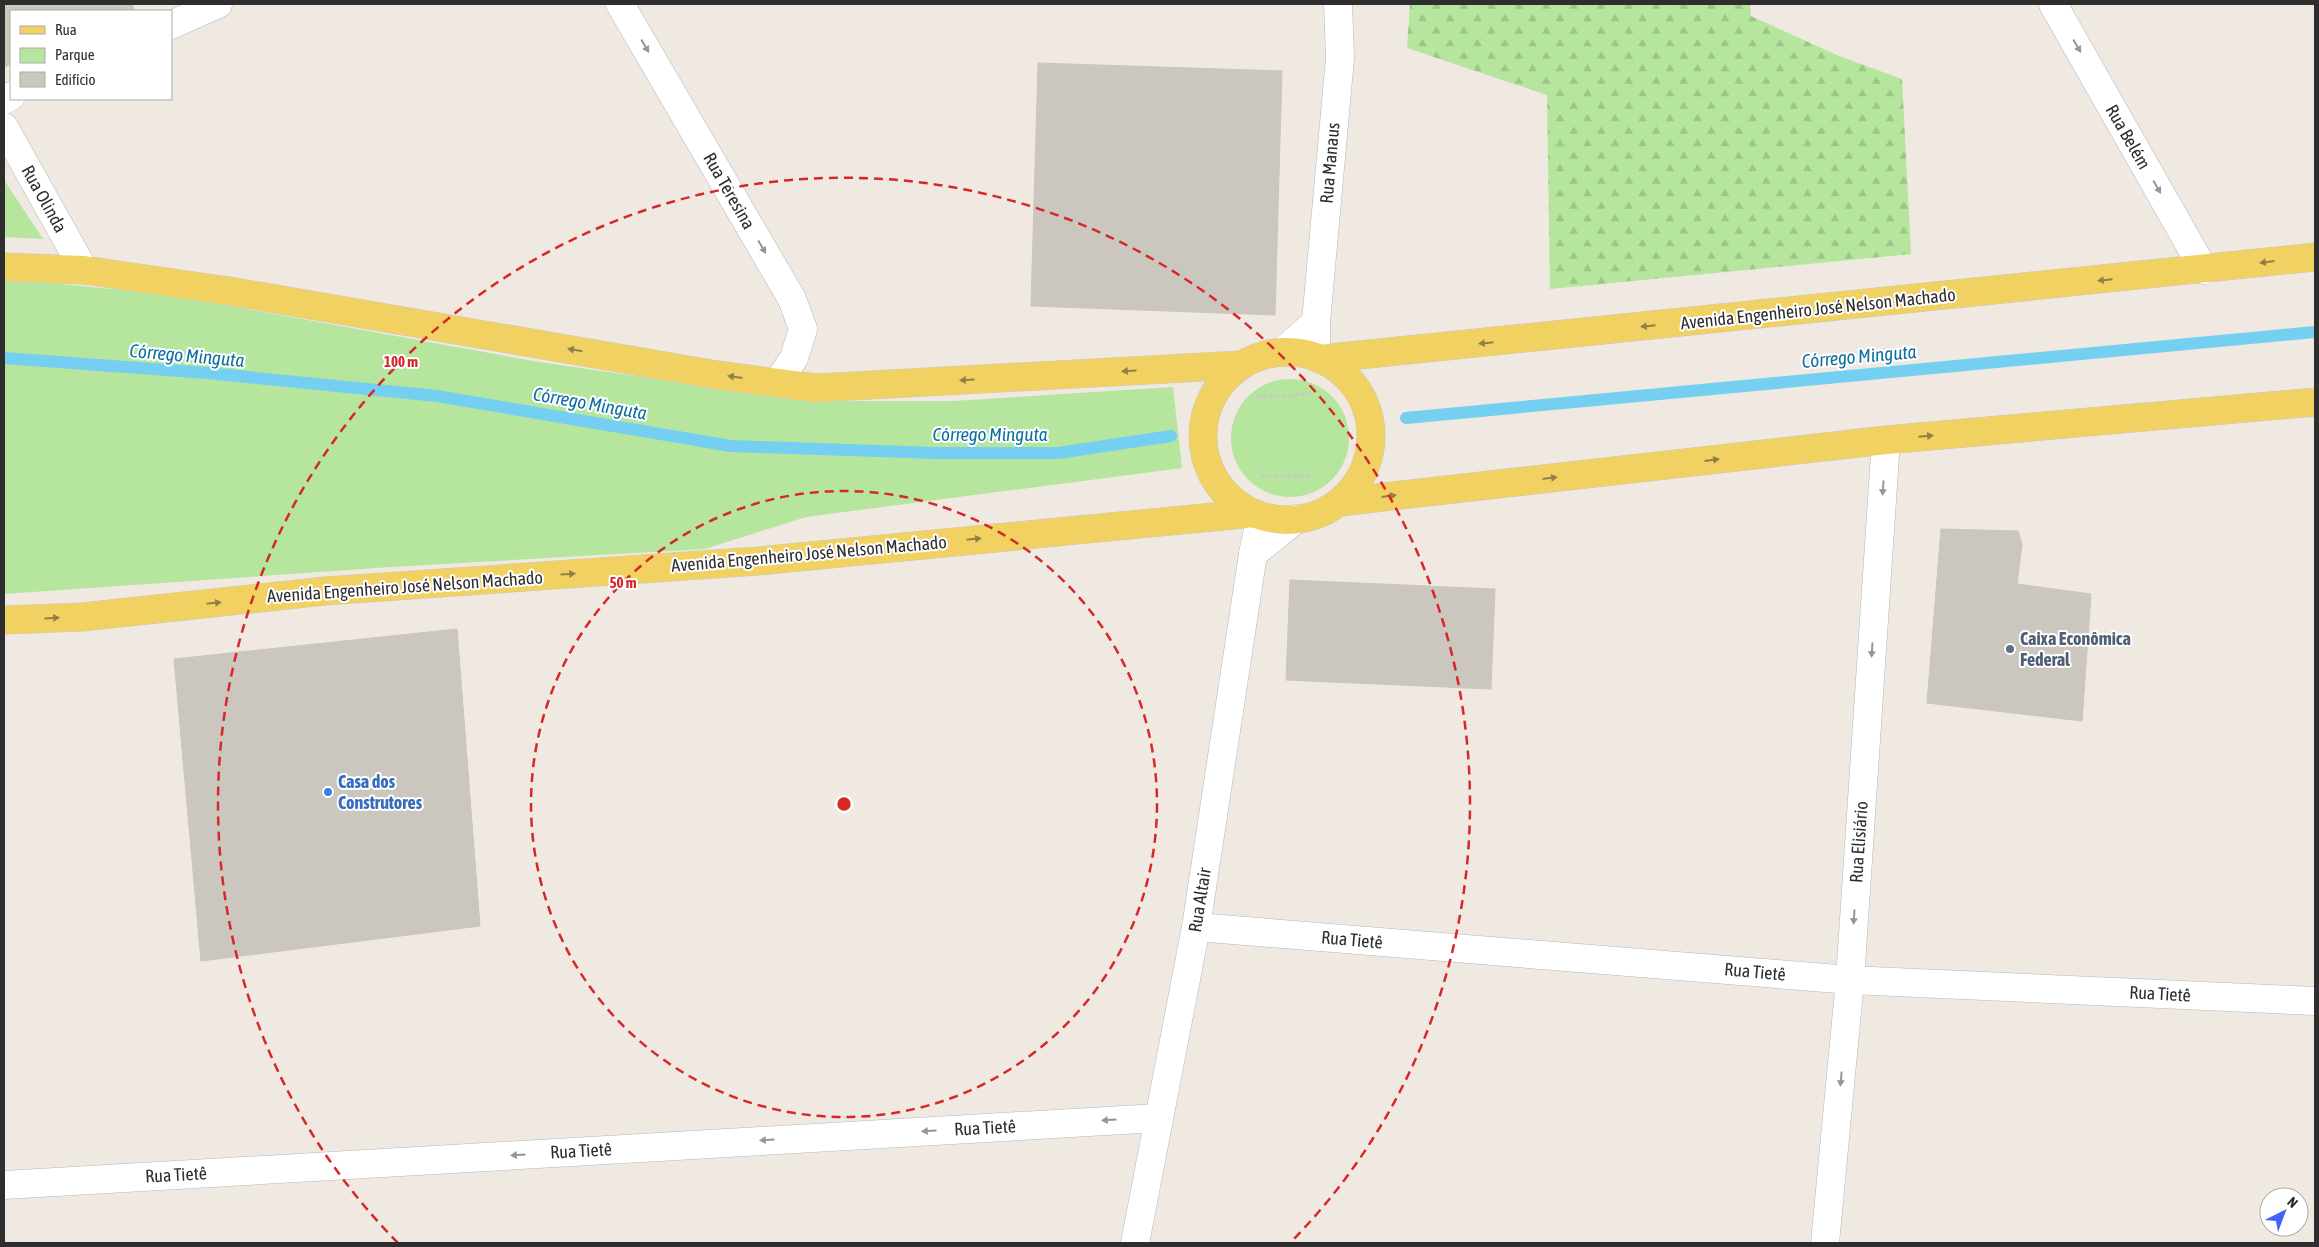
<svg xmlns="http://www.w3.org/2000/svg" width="2319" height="1247" font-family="'Asap Condensed',sans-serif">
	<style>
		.green { fill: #b6e59e }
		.forest { fill: url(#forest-firs) }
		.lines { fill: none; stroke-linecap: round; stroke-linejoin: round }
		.stream { stroke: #75cff0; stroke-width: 12 }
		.building { fill: #cbc7bf; stroke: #cbc5ba }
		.minor-casing { stroke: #b4b7c1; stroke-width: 29 }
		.major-casing { stroke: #c9c9c9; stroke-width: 29 }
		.path { stroke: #c9c9c9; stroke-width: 3; stroke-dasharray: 4 2.5; stroke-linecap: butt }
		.minor { stroke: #fff; stroke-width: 28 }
		.major { stroke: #f2d163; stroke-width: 28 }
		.oneway { fill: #969696 }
		.oneway2 { fill: #908048 }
		.ring { fill: none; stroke: #d62828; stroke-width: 2.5; stroke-dasharray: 9 6 }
		.service-dot { fill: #5c6f8a; stroke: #fff; stroke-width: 2 }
		.shop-dot { fill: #3f7fe0; stroke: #fff; stroke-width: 2 }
		.labels { text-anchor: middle; stroke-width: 4; stroke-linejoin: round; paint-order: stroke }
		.street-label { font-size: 18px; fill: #2e2e2e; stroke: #fff }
		.service-label { font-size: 18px; font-weight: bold; fill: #4e5e75; stroke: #fff; text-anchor: start }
		.shop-label { font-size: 18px; font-weight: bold; fill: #366cbe; stroke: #fff; text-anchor: start }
		.water-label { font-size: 19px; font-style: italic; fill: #0d6fa3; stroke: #fff }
		.centre { fill: #d62828; stroke: #fff; stroke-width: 2.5 }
		.ring-label { font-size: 15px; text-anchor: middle; font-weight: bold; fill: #d62828; stroke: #fff; stroke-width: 4; stroke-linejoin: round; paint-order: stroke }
	</style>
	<defs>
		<pattern id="forest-firs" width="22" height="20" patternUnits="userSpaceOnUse" patternTransform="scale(1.25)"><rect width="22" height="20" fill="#b6e59e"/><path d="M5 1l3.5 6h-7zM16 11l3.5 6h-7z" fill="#9dc588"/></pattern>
	</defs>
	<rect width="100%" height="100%" fill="#efe9e1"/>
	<!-- green -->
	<g class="green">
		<polygon points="4,180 43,239 44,239 4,237"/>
		<polygon points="4,278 170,295 533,361 806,401 954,401 1173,387 1182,468 806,517 705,549 391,567 4,594"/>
		<circle cx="1290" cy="438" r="59"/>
	</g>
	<!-- forest -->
	<polygon class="forest" points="1410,4 1750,4 1751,16 1839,56 1902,79 1911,254 1550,289 1547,95 1407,48"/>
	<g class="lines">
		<!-- stream -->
		<g class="stream">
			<polyline points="4,358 207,373 437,396 731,446 935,453 1058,453 1171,436"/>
			<polyline points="1406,418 2315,332"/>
		</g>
	</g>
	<!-- building -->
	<g class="building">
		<polygon points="4,4 132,4 135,11 11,11 11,64 4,67"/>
		<polygon points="1038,63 1282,71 1275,315 1031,306"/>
		<polygon points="1941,529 2018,531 2022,544 2017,584 2091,594 2082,721 1927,703"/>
		<polygon points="1290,580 1495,589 1491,689 1286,680"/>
		<polygon points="457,629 480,926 201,961 174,659"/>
	</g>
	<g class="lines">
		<!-- minor casing -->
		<g class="minor-casing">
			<g id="minor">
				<polyline points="620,4 792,299 803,329 794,358 777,383"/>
				<polyline points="2053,4 2204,270"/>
				<polyline points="171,25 218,4"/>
				<polyline points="4,100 11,96"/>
				<polyline points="4,127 84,270"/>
				<polyline points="1282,352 1316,322"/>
				<polyline points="1316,357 1316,322 1340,58 1338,4"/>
				<polyline points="1253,554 1296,519"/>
				<polyline points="1196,927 1850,980 2315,1001"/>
				<polyline points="4,1185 1158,1118"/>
				<polyline points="1135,1243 1196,927 1253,554 1261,516"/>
				<polyline points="1825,1243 1850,980 1886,440"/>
			</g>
		</g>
		<!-- major casing -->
		<g class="major-casing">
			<g id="major">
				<polyline points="4,267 84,270 229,291 717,375 816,388 1240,365"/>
				<circle cx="1287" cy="436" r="84"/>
				<polyline points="1320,359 2315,257"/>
				<polyline points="1340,502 1886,440 2315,402"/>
				<polyline points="4,620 82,617 325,591 758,561 1254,513"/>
			</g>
		</g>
		<!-- path -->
		<g class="path">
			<polyline points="1256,397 1310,394"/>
			<polyline points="1261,476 1315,476"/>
		</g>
		<!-- minor -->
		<use href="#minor" class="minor"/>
		<!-- major -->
		<use href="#major" class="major"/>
	</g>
	<!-- one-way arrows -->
	<defs><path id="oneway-solid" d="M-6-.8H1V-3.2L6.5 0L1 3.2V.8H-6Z" transform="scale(1.25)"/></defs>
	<g class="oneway">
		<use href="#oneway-solid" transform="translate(645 46) rotate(60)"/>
		<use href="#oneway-solid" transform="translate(2077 46) rotate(60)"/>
		<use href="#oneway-solid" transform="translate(2157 187) rotate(60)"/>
		<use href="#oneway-solid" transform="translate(762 247) rotate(60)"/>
		<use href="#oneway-solid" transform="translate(1883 488) rotate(94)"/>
		<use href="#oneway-solid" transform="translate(1872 650) rotate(94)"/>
		<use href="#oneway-solid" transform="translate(1854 917) rotate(94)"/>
		<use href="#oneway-solid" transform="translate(1841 1079) rotate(95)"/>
		<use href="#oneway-solid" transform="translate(1109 1120) rotate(177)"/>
		<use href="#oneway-solid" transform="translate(929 1131) rotate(177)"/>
		<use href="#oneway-solid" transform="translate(767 1140) rotate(177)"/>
		<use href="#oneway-solid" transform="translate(518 1155) rotate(177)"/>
	</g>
	<g class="oneway2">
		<use href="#oneway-solid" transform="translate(2267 262) rotate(173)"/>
		<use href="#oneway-solid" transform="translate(2105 280) rotate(174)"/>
		<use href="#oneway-solid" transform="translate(1648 326) rotate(174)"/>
		<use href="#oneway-solid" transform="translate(1486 343) rotate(174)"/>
		<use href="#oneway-solid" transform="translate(575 350) rotate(-170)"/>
		<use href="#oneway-solid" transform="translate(1129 371) rotate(177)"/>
		<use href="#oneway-solid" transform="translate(735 377) rotate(-172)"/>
		<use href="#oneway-solid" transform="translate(967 380) rotate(177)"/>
		<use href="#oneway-solid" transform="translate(1926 436) rotate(-5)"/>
		<use href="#oneway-solid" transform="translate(1712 460) rotate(-7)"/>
		<use href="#oneway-solid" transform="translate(1550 478) rotate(-7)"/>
		<use href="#oneway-solid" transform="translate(1389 496) rotate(-7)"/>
		<use href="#oneway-solid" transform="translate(974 539) rotate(-6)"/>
		<use href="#oneway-solid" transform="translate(568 574) rotate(-4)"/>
		<use href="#oneway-solid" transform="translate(214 603) rotate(-6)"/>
		<use href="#oneway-solid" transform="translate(52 618) rotate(-3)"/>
	</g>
	<!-- distance rings -->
	<g class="ring">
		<circle cx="844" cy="804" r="313"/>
		<path d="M398 1243A626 626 0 1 1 1290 1243"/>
	</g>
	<!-- markers -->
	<circle class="service-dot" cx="2010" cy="649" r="5"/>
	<circle class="shop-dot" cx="328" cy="792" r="5"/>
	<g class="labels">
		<!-- street labels -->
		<g class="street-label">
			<text transform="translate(2128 137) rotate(60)" y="6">Rua Belém</text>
			<text transform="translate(1330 163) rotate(-85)" y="6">Rua Manaus</text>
			<text transform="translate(729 191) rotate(60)" y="6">Rua Teresina</text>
			<text transform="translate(44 199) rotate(61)" y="6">Rua Olinda</text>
			<text transform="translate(1818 309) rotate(-6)" y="6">Avenida Engenheiro José Nelson Machado</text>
			<text transform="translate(809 554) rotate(-5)" y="6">Avenida Engenheiro José Nelson Machado</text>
			<text transform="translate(405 587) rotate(-4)" y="6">Avenida Engenheiro José Nelson Machado</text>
			<text transform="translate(1859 842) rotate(-86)" y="6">Rua Elisiário</text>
			<text transform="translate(1200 900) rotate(-81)" y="6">Rua Altair</text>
			<text transform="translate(1352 940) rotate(5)" y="6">Rua Tietê</text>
			<text transform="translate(1755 972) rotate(5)" y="6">Rua Tietê</text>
			<text transform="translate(2160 994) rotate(3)" y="6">Rua Tietê</text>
			<text transform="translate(985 1128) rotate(-3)" y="6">Rua Tietê</text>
			<text transform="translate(581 1151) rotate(-3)" y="6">Rua Tietê</text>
			<text transform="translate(176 1175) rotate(-3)" y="6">Rua Tietê</text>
		</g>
		<!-- service labels -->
		<g class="service-label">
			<text x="2020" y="645">Caixa Econômica<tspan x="2020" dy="21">Federal</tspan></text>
		</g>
		<!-- shop labels -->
		<g class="shop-label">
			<text x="338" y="788">Casa dos<tspan x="338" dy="21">Construtores</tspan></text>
		</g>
		<!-- water labels -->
		<g class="water-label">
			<text transform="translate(187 355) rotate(5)" y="7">Córrego Minguta</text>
			<text transform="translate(1859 356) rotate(-5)" y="7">Córrego Minguta</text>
			<text transform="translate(590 403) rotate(10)" y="7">Córrego Minguta</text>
			<text x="990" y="441">Córrego Minguta</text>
		</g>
	</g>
	<circle cx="844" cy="804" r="8" class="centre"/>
	<g class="ring-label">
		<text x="401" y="367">100 m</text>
		<text x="623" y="588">50 m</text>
	</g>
	<!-- border -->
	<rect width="2319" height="1247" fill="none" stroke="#2e2e2e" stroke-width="10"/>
	<!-- legend -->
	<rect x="10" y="10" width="162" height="90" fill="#ffffff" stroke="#ababab"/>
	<rect x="20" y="26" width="25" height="8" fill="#f2d163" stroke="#ababab"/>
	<text x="55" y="35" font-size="15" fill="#2e2e2e">Rua</text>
	<rect x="20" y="48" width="25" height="15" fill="#b6e59e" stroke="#ababab"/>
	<text x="55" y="60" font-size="15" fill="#2e2e2e">Parque</text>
	<rect x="20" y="72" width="25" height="15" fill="#cbc7bf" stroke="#ababab"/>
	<text x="55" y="85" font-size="15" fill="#2e2e2e">Edifício</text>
	<!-- north arrow -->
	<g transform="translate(2284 1212) rotate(42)"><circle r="24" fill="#ffffff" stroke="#ababab"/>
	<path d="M0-4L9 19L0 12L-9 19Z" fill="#4264fb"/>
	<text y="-8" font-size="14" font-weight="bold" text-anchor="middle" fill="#2e2e2e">N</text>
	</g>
</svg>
